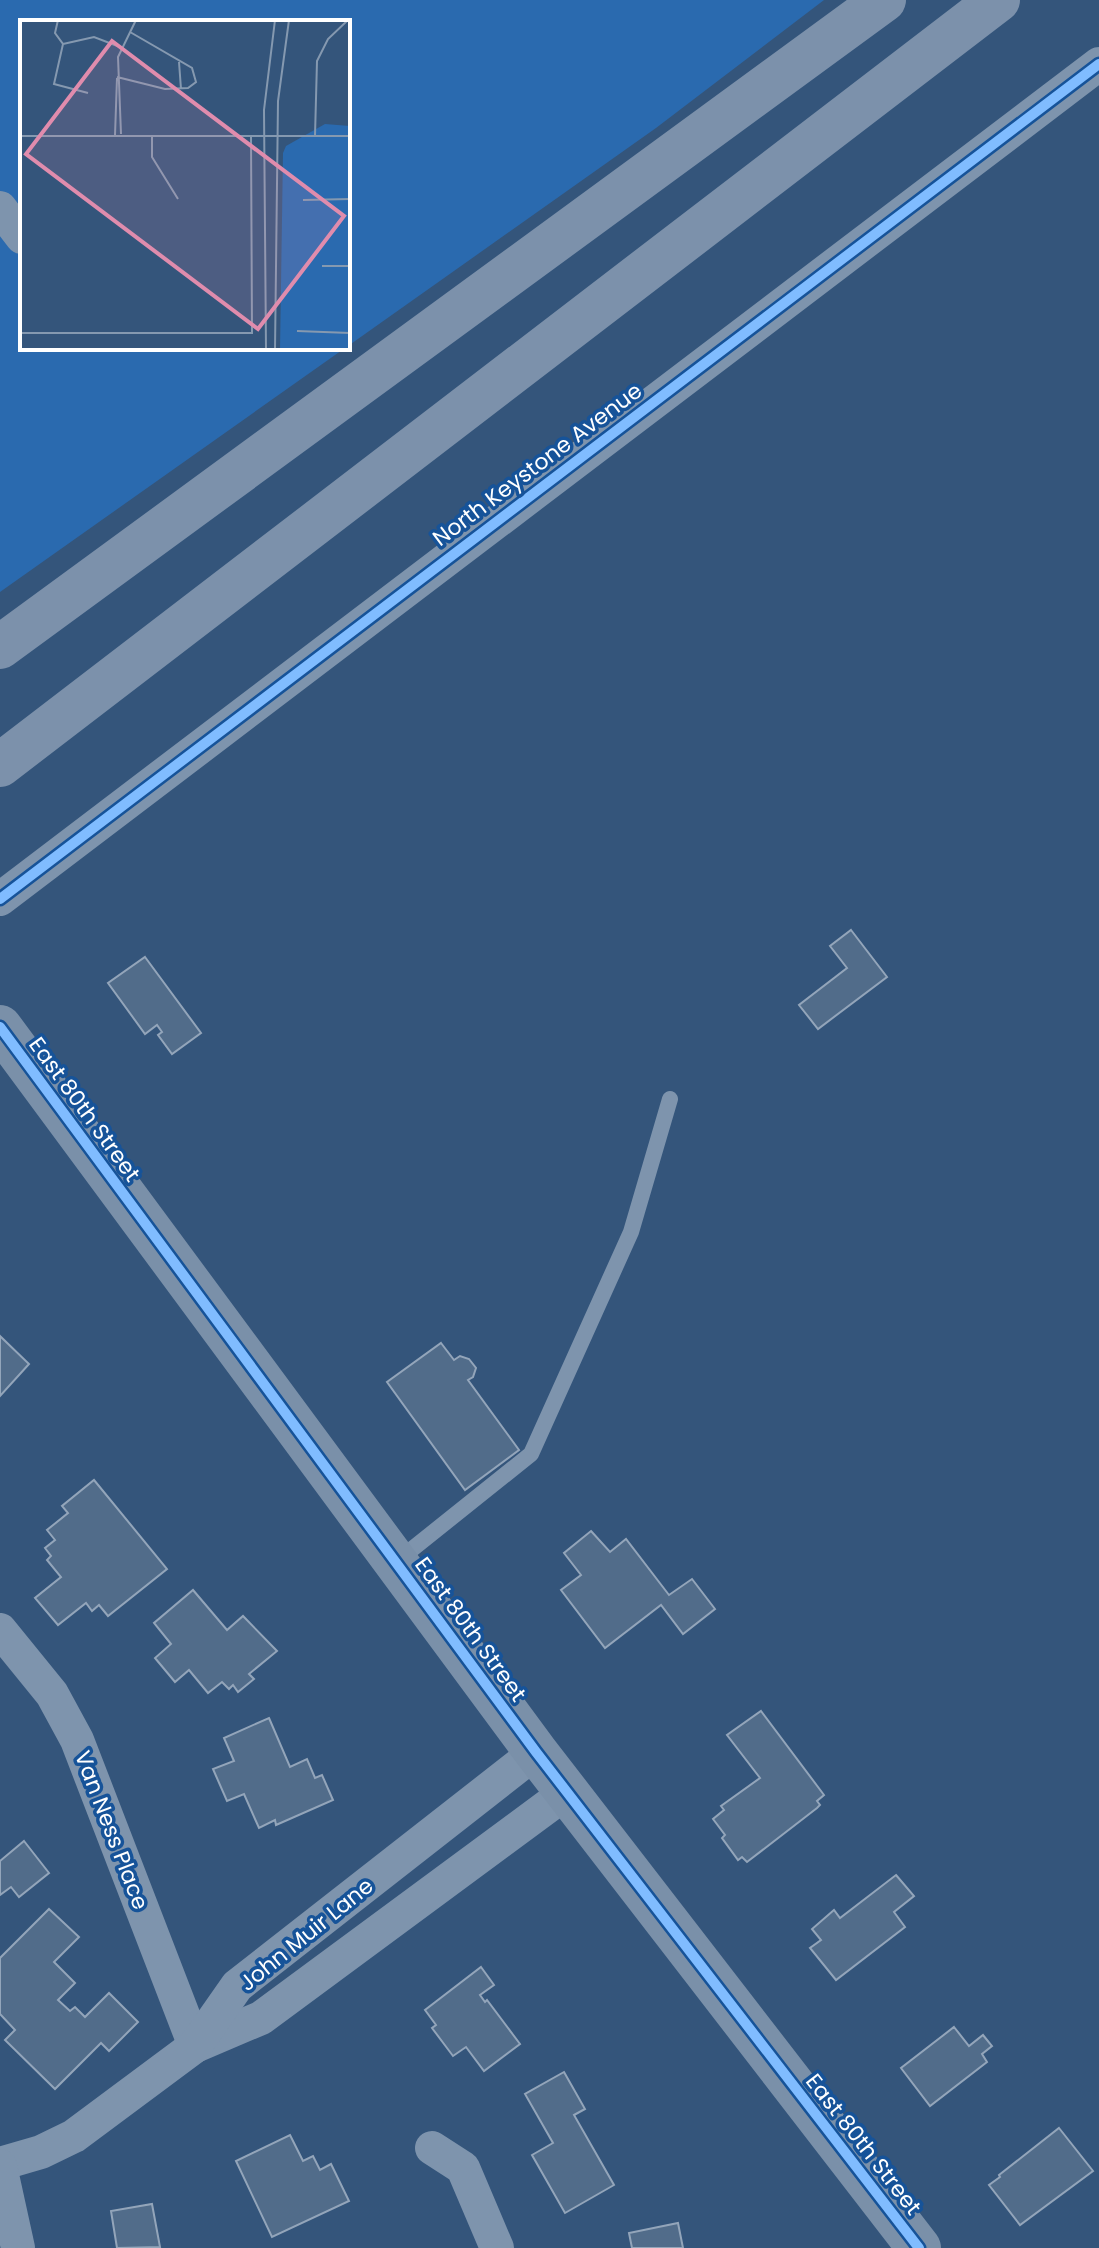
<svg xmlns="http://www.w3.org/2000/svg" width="1099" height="2248" font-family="Poppins,sans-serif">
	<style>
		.green { fill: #2a6aaf }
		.building { fill: #516c8a; stroke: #93a5ba; stroke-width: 2 }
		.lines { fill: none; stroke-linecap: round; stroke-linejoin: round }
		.lane { stroke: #7e94ad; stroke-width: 16 }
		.street { stroke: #7e94ad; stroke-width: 34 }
		.secondary { stroke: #7a90a9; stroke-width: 44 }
		.primary { stroke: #7c91ab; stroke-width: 44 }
		.cycleway-casing { stroke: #165399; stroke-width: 15 }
		.cycleway { stroke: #80bcff; stroke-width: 10 }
		.labels { text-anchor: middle; stroke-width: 7; stroke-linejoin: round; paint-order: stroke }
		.street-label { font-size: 22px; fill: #fff; stroke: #165399 }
		.inset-road { fill: none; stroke: #8599b0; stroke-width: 2 }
		.view { fill: #e08cad; fill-opacity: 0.15; stroke: #e08cad; stroke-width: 4 }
		.inset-edge { fill: none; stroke: #fff; stroke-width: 4 }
	</style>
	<rect width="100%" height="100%" fill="#34557b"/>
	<!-- green -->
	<polygon class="green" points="0,0 824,0 656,128 348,346 348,22 22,22 22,348 345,348 0,592"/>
	<!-- building -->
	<g class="building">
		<polygon points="851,930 887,977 818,1029 799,1005 847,968 830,946"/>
		<polygon points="145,957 201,1033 172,1054 158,1035 162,1032 157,1025 145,1034 108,983"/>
		<polygon points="0,1336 29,1364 0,1396"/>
		<polygon points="441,1343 454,1360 460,1356 469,1359 476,1368 473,1377 468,1380 519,1450 465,1490 387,1382"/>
		<polygon points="94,1480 167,1569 108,1616 99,1605 92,1611 86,1603 58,1625 35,1598 61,1577 47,1560 51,1556 45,1548 55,1540 47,1530 68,1513 62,1506"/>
		<polygon points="591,1531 610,1552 626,1539 669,1595 692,1579 715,1609 683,1634 661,1605 605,1648 561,1590 581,1575 564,1553"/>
		<polygon points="193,1590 227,1630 243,1616 277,1651 249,1674 254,1679 238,1692 233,1685 229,1689 222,1682 208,1693 189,1670 175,1682 155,1658 171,1644 154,1623"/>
		<polygon points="761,1711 824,1795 817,1801 820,1805 817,1808 747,1862 742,1857 738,1860 722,1838 725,1835 713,1819 724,1810 721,1806 760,1778 727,1735"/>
		<polygon points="269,1718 290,1767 307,1759 315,1778 322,1775 333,1800 276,1825 275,1820 259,1828 244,1794 227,1801 213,1769 234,1761 224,1738"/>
		<polygon points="24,1841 49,1873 19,1897 11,1887 0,1895 0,1861"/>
		<polygon points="896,1875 914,1896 894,1912 905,1927 836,1980 810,1948 821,1940 812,1929 834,1910 840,1918"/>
		<polygon points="49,1909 79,1937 54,1962 75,1983 58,2000 70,2011 75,2007 85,2017 109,1993 138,2022 109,2051 101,2043 55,2089 5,2040 15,2030 0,2014 0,1958"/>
		<polygon points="481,1967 494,1985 480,1995 485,2002 487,2000 520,2044 484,2071 466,2047 453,2056 432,2028 436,2025 425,2010"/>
		<polygon points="954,2027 969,2046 983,2035 992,2046 982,2054 987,2062 930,2106 901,2068"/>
		<polygon points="564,2072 585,2109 574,2115 614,2185 565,2213 532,2155 553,2143 525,2094"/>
		<polygon points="1059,2128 1093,2171 1020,2225 989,2185 1000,2177 999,2175"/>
		<polygon points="290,2135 303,2161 313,2156 320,2170 331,2164 349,2201 272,2237 236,2161"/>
		<polygon points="152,2204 160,2247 117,2248 111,2211"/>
		<polygon points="678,2223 683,2248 632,2248 629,2233"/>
	</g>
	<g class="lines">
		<!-- lane -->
		<polyline class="lane" points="396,1562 531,1454 631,1232 670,1099"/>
		<!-- street -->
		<g class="street">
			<polyline points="0,208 22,237"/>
			<polyline points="0,899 1099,64"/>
			<polyline points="0,1630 52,1694 77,1740 195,2046"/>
			<polyline points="195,2046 261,2018 567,1792"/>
			<polyline points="432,2148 463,2168 497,2248"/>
			<polyline points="0,2164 41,2152 74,2136 195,2046 237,1986 536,1752"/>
			<polyline points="0,2166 18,2248"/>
		</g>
		<!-- secondary -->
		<polyline class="secondary" points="0,1027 536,1752 919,2248"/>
		<!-- primary -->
		<g class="primary">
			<polyline points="0,647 884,0"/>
			<polyline points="0,765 998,0"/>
		</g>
		<!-- cycleway casing -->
		<g class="cycleway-casing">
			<g id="cycleway">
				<polyline points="0,899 1099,64"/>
				<polyline points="0,1027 536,1752 919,2248"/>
			</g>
		</g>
		<!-- cycleway -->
		<use href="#cycleway" class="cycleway"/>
	</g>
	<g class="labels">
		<!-- street labels -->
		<g class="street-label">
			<text transform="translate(537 464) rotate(-37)" y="8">North Keystone Avenue</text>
			<text transform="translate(85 1109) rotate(54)" y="8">East 80th Street</text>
			<text transform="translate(471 1629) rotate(54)" y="8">East 80th Street</text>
			<text transform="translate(112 1830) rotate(69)" y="8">Van Ness Place</text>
			<text transform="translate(306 1934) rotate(-39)" y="8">John Muir Lane</text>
			<text transform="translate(864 2144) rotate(52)" y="8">East 80th Street</text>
		</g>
	</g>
	<!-- overview -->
	<g transform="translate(20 20)">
		<rect width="330" height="330" fill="#34557b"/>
		<path d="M305,104l25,2v224h-70l3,-197 3,-7z" fill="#2a6aaf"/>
		<path class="inset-road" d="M38,0l-3,13 8,11 -9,40 34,9M43,24l31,-7 26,10M159,42l2,27M97,57l48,12 23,-1 8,-6 -4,-14 -62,-36M101,114l-3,-77 18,-37M95,115l2,-57M132,115v22l26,42M0,116h330M295,116l2,-75 11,-22 20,-19M283,180l47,-1M302,246h28M277,311l53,2M0,313h232l-1,-197M246,330l-2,-240 11,-90M255,330l3,-249 11,-81"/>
		<path class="view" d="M92,21l232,175 -86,113 -232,-175z"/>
		<rect width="330" height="330" class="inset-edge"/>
	</g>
</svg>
